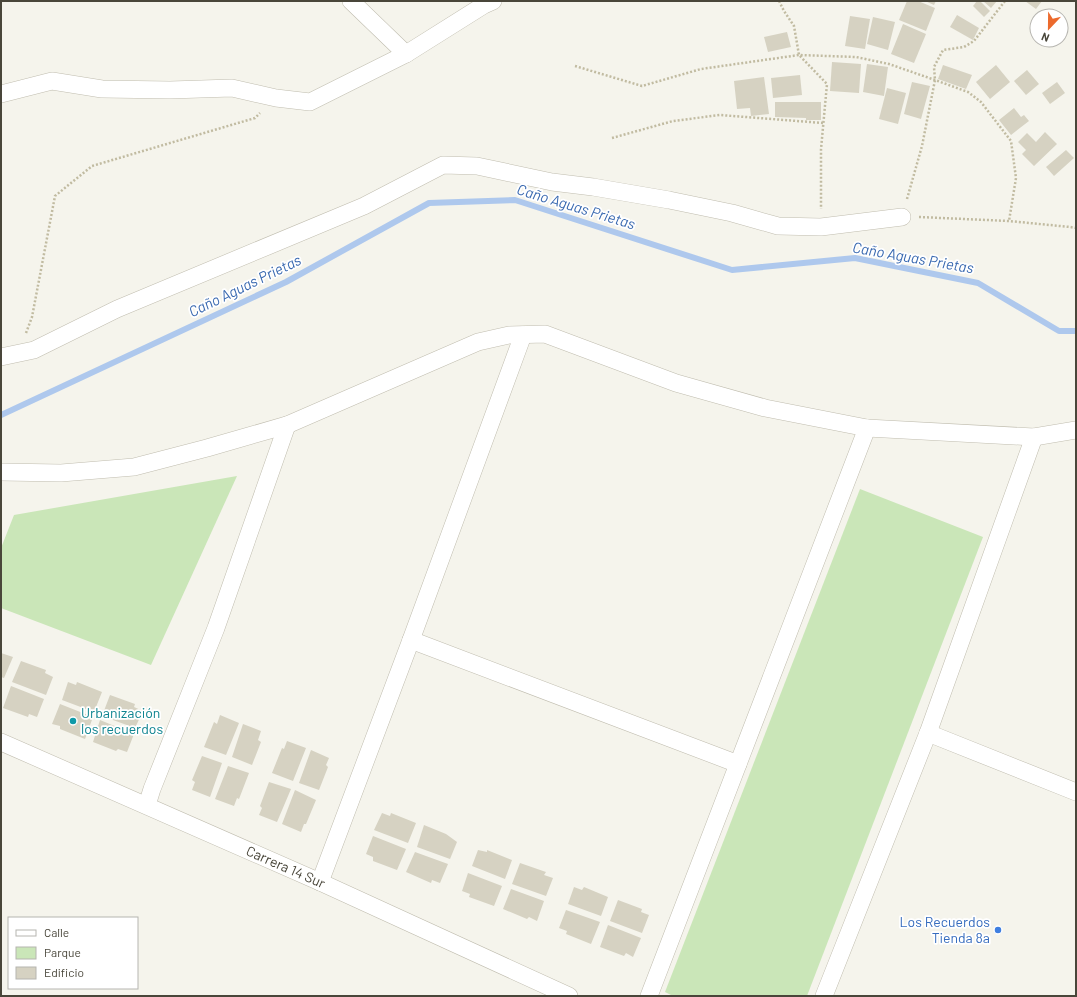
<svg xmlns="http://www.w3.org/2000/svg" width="1077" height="997" font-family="Barlow,sans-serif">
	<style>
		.green { fill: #cae6b8 }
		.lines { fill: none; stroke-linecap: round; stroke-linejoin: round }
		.stream { stroke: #aec8ed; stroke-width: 6 }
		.building { fill: #d6d2c2 }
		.minor-casing { stroke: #c0bdaf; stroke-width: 18 }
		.path { stroke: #c1bba1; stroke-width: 2.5; stroke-dasharray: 2 2; stroke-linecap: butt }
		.minor { stroke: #fff; stroke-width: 17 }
		.culture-dot { fill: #0f9aa8; stroke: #fff; stroke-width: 1.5 }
		.shop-dot { fill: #3f7fe0; stroke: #fff; stroke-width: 1.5 }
		.labels { text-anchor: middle; stroke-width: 3.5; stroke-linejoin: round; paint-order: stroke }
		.culture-label { font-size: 14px; fill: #0d838f; stroke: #fff; text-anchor: start }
		.street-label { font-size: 14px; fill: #49463a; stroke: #fff }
		.shop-label { font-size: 14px; fill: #366cbe; stroke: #fff; text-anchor: end }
		.water-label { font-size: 15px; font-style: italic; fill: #3969b0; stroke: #fff }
	</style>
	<rect width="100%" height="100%" fill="#f5f4ec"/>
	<!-- green -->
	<g class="green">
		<polygon points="237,476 151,665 1,608 1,548 14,515"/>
		<polygon points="860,489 983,537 807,996 673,996 665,992"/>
	</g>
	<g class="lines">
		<!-- stream -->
		<polyline class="stream" points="1,415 286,282 429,203 515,200 732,270 855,258 978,283 1059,331 1076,331"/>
	</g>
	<!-- building -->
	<g class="building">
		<polygon points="907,1 918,1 935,8 926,31 899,20"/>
		<polygon points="925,1 936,1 934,5"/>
		<polygon points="977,1 980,1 990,11 984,17 973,6"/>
		<polygon points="983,1 997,1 991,8"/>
		<polygon points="1025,1 1042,1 1036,9"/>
		<polygon points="957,15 979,28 973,40 950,27"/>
		<polygon points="850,16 870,19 865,49 845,46"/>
		<polygon points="873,17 895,22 888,50 867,44"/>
		<polygon points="903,24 926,34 914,63 891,54"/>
		<polygon points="787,32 791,47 768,52 764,37"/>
		<polygon points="832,62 861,64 859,93 830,91"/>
		<polygon points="867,64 888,67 884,96 863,92"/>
		<polygon points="943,65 972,75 966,89 938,79"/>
		<polygon points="996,65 1010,82 990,99 976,82"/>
		<polygon points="1027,70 1039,84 1026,95 1014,81"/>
		<polygon points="800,75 802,95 773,98 771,78"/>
		<polygon points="764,77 769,114 751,116 750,108 737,109 734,81"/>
		<polygon points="912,82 930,86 921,119 904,114"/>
		<polygon points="1057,82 1065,93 1050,104 1042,93"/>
		<polygon points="887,88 906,93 898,124 879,119"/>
		<polygon points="775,102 821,102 821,120 806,120 806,118 775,117"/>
		<polygon points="1014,108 1021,117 1024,115 1029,121 1011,135 999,120"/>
		<polygon points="1045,132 1057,144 1034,166 1022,154 1026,150 1018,142 1027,133 1036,142"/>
		<polygon points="1066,150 1074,158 1054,176 1046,167"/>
		<polygon points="1,653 13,657 4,678 1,677"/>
		<polygon points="21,661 46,670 45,673 53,677 46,695 12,682"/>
		<polygon points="68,682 76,685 77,682 102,692 94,712 62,700"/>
		<polygon points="11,686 44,699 37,717 29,714 28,717 3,708"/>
		<polygon points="110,695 135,704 134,707 143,711 135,728 102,716"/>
		<polygon points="60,704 93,717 85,739 60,729 60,726 52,724"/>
		<polygon points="220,715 239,723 226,755 204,747 214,722 217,724"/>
		<polygon points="100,720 134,734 127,752 118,749 116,751 93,742"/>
		<polygon points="243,724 261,731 258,740 261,742 252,765 232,757"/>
		<polygon points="287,741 306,748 293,781 272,773 282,748 284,749"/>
		<polygon points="311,750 329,758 326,765 328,767 319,790 299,783"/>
		<polygon points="202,756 222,763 210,797 192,790 195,782 192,780"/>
		<polygon points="228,766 249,773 239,799 237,798 234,806 215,799"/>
		<polygon points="269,782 291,789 277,822 259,815 262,808 260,806"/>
		<polygon points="295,790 316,800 306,824 304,824 301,832 282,824"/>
		<polygon points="382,813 390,816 391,813 416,823 408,843 374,830"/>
		<polygon points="424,825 446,834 457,842 450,859 417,847"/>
		<polygon points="373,836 406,849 397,870 373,861 373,857 366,854"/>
		<polygon points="478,850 487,852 487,850 512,860 505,879 472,866"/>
		<polygon points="415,852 448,864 440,883 432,880 431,883 406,872"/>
		<polygon points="520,863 546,872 544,875 553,878 546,896 512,884"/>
		<polygon points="468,873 502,886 494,906 469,897 470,894 462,891"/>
		<polygon points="574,887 582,890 584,887 608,897 601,916 568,904"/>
		<polygon points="511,889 544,901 537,921 529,917 527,919 503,909"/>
		<polygon points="618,900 642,909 641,912 649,915 642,933 610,921"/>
		<polygon points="566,910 600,922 591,944 566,934 567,931 559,928"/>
		<polygon points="608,925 641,938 633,957 626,953 624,956 600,947"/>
	</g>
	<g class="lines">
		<!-- minor casing -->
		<g class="minor-casing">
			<g id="minor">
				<polyline points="351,1 406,54"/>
				<polyline points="1,94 52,81 102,89 170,90 232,88 276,98 310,102 406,54 484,5 493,1"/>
				<polyline points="1,357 34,350 117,309 364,206 443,165 477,166 552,182 593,187 669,200 732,213 778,226 821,227 902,217"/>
				<polyline points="1,472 61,473 134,467 207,448 287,425 478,342 509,335 545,334 676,383 765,408 867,428 1034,437 1076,430"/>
				<polyline points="411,640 738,764"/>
				<polyline points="928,733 1076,792"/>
				<path id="s1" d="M1,742l319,140 249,114"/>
				<polyline points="147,805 152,789 216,628 287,425"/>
				<polyline points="320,882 411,640 523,335"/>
				<polyline points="649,996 867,428"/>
				<polyline points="824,996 928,733 1034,437"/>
			</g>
		</g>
		<!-- path -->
		<g class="path">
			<polyline points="779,1 784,11 794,26 799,55 827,84 821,149 821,209"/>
			<polyline points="575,66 642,86 701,69 799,55 856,57 889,64 935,80 968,92 981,102 1011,141 1016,178 1009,221"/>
			<polyline points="612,138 673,121 720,115 823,123"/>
			<polyline points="907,199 922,146 935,80 934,67 943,50 964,47 974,41 1005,1"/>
			<polyline points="919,217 1009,221 1070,227 1076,228"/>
			<polyline points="26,333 32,317 55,196 92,166 255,118 260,113"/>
		</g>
		<!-- minor -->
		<use href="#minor" class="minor"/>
	</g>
	<!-- markers -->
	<circle class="culture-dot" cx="73" cy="721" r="4"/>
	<circle class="shop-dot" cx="998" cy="930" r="4"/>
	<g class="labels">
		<!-- culture labels -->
		<g class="culture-label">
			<text x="81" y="718">Urbanización<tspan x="81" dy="16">los recuerdos</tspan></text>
		</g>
		<!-- street labels -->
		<g class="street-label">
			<text dy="5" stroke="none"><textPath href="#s1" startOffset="311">Carrera 14 Sur</textPath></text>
		</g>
		<!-- shop labels -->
		<g class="shop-label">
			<text x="990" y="927">Los Recuerdos<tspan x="990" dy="16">Tienda 8a</tspan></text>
		</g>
		<!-- water labels -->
		<g class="water-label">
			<text transform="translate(576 207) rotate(17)" y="5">Caño Aguas Prietas</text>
			<text transform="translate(913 258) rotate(10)" y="5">Caño Aguas Prietas</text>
			<text transform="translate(245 286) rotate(-26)" y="5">Caño Aguas Prietas</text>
		</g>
	</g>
	<!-- border -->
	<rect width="1077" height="997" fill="none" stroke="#49463a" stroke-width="4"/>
	<!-- legend -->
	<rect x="8" y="917" width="130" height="72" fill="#ffffff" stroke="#b6b5b0"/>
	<rect x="16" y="930" width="20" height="6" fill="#ffffff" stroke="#b6b5b0"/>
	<text x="44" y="937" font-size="12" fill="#49463a">Calle</text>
	<rect x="16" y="947" width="20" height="12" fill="#cae6b8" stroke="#b6b5b0"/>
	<text x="44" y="957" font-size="12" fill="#49463a">Parque</text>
	<rect x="16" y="967" width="20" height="12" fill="#d6d2c2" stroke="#b6b5b0"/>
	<text x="44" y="977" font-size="12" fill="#49463a">Edificio</text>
	<!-- north arrow -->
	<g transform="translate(1049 28) rotate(202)"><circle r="19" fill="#ffffff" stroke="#b6b5b0"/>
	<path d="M0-3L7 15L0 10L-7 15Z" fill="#ec6a2d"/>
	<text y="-6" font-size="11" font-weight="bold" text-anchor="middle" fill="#49463a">N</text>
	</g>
</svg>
